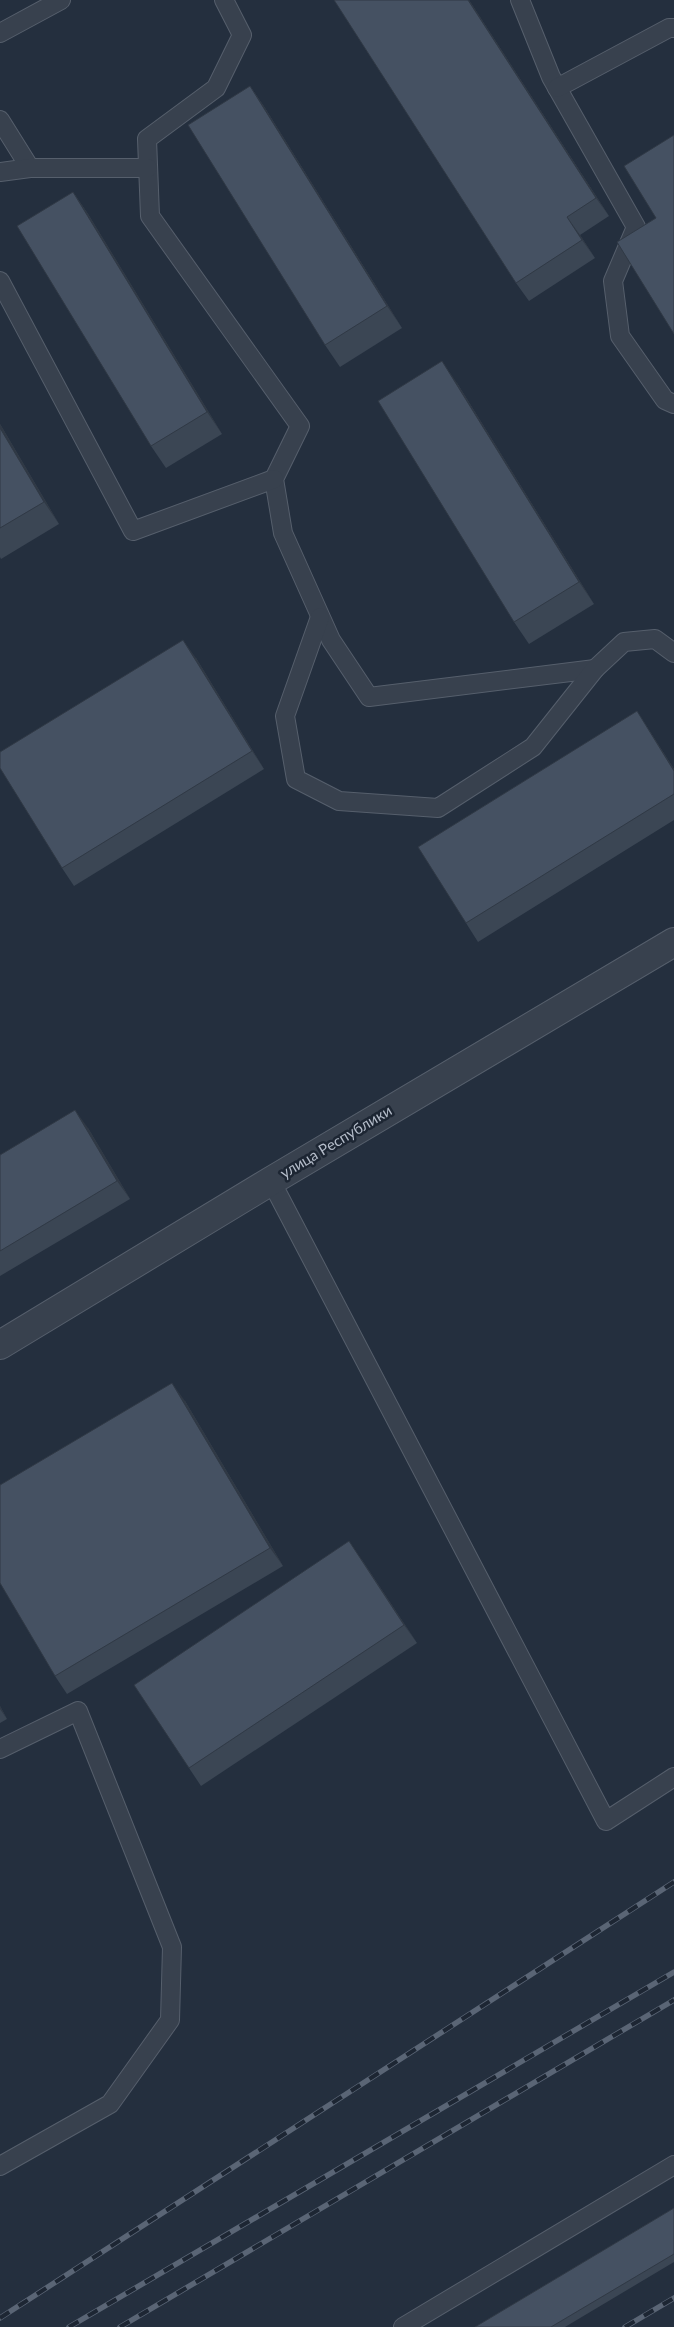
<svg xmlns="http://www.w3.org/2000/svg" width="674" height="2327" font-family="Lato,sans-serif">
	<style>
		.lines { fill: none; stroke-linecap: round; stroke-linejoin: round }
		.lane-casing { stroke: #565f6c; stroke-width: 20 }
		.street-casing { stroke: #565f6c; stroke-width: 30 }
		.lane { stroke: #38414e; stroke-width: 18 }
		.street { stroke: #38414e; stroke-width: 28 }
		.rail-casing { stroke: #5a6575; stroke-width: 5.5 }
		.rail { stroke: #1d2633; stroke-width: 4; stroke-dasharray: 11; stroke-linecap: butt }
		.wall { fill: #3b4654 }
		.shaded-wall { fill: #303945 }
		.building { fill: #455162; stroke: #303945 }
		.labels { text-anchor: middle; stroke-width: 5; stroke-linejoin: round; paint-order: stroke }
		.street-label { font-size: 15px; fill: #b4bcc9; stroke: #1d2633 }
	</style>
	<rect width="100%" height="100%" fill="#242f3e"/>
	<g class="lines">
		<!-- lane casing -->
		<g class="lane-casing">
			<g id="lane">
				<polyline points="224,0 242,35 216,88 147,139 150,216 300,426 274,479 283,533 331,640 369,697 595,669"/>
				<polyline points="520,0 551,77 636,227 613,281 620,336 665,400 674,404"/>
				<polyline points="0,33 61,0"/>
				<polyline points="557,88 669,28 674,28"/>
				<polyline points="0,120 30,168"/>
				<polyline points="0,172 30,168 148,168"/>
				<polyline points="0,281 133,531 274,479"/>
				<polyline points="320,617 285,716 296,779 339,801 438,808 533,747 595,669 624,642 655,639 674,653"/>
				<polyline points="271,1181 606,1821 674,1777"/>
				<polyline points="0,1749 78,1711 172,1947 170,2020 110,2104 0,2166"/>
				<polyline points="403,2327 674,2165"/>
			</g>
		</g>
		<!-- street casing -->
		<g class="street-casing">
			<polyline id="street" points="0,1345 271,1181 674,942"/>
		</g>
		<!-- lane -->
		<use href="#lane" class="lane"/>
		<!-- street -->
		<use href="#street" class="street"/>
		<!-- rail casing -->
		<g class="rail-casing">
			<g id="rail">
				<polyline points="0,2318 674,1882"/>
				<polyline points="69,2327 674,1972"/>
				<polyline points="120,2327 674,2000"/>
				<polyline points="625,2327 674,2298"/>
			</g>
		</g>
		<!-- rail -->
		<use href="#rail" class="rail"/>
	</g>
	<!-- wall -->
	<g class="wall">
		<polygon points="334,0 469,0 609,216 580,235 595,258 529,301 516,283"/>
		<polygon points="250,86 265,108 402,328 340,367 325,345"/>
		<polygon points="73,192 88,214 222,434 166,468 151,446"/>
		<polygon points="457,383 594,604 529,644 514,622"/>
		<polygon points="0,424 59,524 1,559 0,557"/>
		<polygon points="196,658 264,769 74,886 62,868"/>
		<polygon points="637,711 649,730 674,769 674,820 478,942 466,923"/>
		<polygon points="88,1128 130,1199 0,1276 0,1155"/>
		<polygon points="185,1401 283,1566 67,1694 55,1676"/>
		<polygon points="362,1560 417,1643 201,1786 189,1768"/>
		<polygon points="0,1706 7,1719 0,1723"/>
		<polygon points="674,2208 674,2262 565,2327 475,2327"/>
	</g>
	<!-- shaded-wall -->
	<g class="shaded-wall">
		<polygon points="468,0 469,0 609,216 596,198"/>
		<polygon points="250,86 265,108 402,328 387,306"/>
		<polygon points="73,192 88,214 222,434 207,412"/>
		<polygon points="567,217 580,235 595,258 582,240"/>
		<polygon points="442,361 457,383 594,604 579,582"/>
		<polygon points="0,424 59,524 44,502 0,428"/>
		<polygon points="183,640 196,658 264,769 252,751"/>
		<polygon points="637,711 649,730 674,769 674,771"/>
		<polygon points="75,1110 88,1128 130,1199 117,1181"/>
		<polygon points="172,1383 185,1401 283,1566 270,1548"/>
		<polygon points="349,1541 362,1560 417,1643 404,1625"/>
		<polygon points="0,1706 7,1719 0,1709"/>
	</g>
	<!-- building -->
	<g class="building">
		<polygon points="334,0 468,0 596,198 567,217 582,240 516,283"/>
		<polygon points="250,86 387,306 325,345 188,125"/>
		<polygon points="674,135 674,334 617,242 656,218 624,166"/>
		<polygon points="73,192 207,412 151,446 17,226"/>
		<polygon points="442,361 579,582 514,622 378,401"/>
		<polygon points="0,428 44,502 0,528"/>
		<polygon points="183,640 252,751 62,868 0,768 0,752"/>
		<polygon points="637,711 674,771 674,794 466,923 418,847"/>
		<polygon points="75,1110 117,1181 0,1251 0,1155"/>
		<polygon points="172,1383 270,1548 55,1676 0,1583 0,1485"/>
		<polygon points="349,1541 404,1625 189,1768 134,1685"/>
		<polygon points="674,2208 674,2254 551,2327 475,2327"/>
	</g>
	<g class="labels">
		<!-- street labels -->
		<g class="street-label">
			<text transform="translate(336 1142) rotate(-31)" y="5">улица Республики</text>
		</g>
	</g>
</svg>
